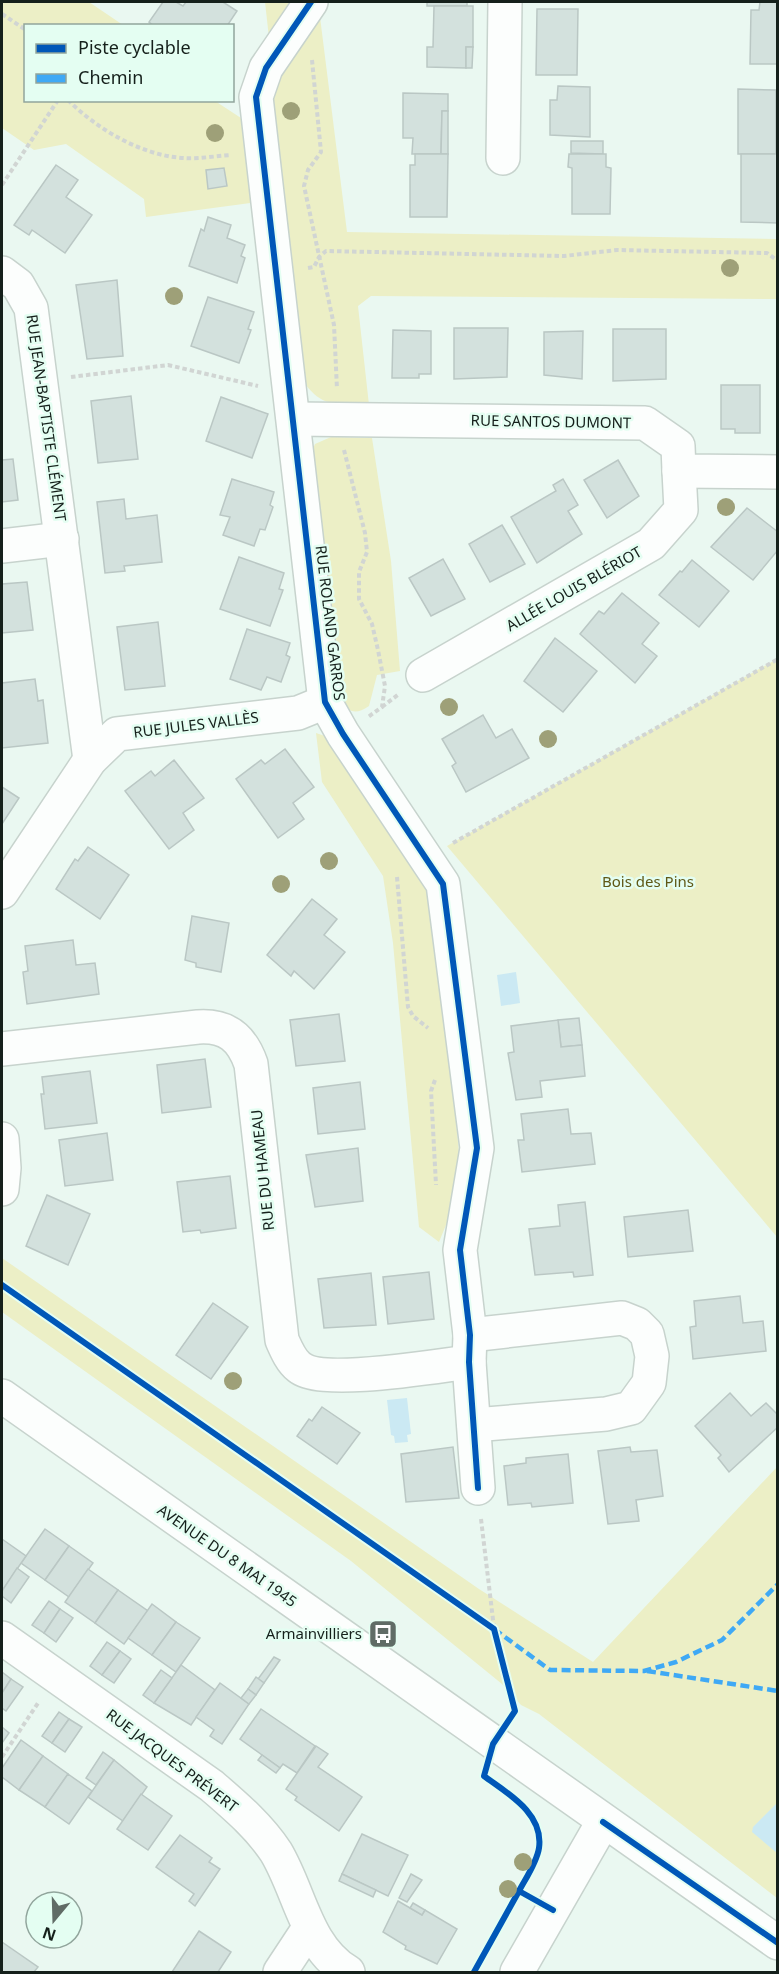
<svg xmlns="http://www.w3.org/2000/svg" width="779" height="1974" font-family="'Noto Sans',sans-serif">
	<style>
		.green { fill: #ecefc6 }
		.water { fill: #cbe9f3 }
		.building { fill: #d3e1dd; stroke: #bac7c4; stroke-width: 1.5 }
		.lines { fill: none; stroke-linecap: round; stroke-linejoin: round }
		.minor-casing { stroke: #c7d3cd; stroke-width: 36 }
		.major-casing { stroke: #c7d3cd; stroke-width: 36 }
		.path { stroke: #d1d5d3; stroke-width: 4; stroke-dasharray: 4.5 3; stroke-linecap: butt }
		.minor { stroke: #fcfefd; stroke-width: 33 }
		.major { stroke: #fcfefd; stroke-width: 33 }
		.quiet { stroke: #3fa9f5; stroke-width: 4.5; stroke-dasharray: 9 4.5; stroke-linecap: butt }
		.cycleway-casing { stroke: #e4fef2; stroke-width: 10 }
		.cycleway { stroke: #0057b8; stroke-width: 6 }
		.tree { fill: #9ea078 }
		.labels { text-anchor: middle; stroke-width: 5; stroke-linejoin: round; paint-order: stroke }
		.street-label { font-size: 15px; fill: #15201b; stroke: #e4fef2 }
		.park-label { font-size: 15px; fill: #5f5815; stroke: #e4fef2 }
		.poi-label { font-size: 15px; fill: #15201b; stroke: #e4fef2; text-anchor: end }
	</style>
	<rect width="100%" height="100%" fill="#eaf8f1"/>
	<!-- green -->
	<g class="green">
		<polygon points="2,2 89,2 123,25 26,26 26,100 215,101 241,118 256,97 266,201 146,217 144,199 66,144 34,150 2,128"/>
		<polygon points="265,2 294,2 269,38"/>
		<path d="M320,17l27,215 430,7v60l-406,-3 -13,10 11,99c-28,-1 -45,4 -63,-20l-35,-287 5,-15z"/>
		<path d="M331,437l41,1 19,123 9,110 -23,4 -8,31c-24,17 -28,-9 -32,-26l-26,-226 4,-10z"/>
		<polygon points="777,659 777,1237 447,846"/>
		<polygon points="316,733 325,736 333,744 427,888 436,923 460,1162 448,1220 439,1242 419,1227 393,943 383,876 322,782"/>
		<polygon points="2,1258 479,1589 593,1662 777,1467 777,1898 539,1714 521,1705 502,1684 351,1561 2,1312"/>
	</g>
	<!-- water -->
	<g class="water">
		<polygon points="516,972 520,1003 501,1006 497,975"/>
		<polygon points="407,1398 411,1434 407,1435 408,1442 395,1443 394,1436 391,1435 387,1400"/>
		<polygon points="777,1803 777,1853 752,1832 753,1827"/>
	</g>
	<!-- building -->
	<g class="building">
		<polygon points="163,2 176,2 183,6 186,2 223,2 237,11 227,26 154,26 149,22"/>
		<rect x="427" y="2" width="40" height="4"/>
		<polygon points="760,2 778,2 778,64 750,64 751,10 759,10"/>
		<polygon points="434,6 473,6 473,47 466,47 466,68 427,67 427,47 433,47"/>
		<polygon points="537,9 578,9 577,75 536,75"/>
		<polygon points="466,47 473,47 472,68 466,68"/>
		<polygon points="558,86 590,87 590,137 550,135 550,100 557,100"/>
		<polygon points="738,89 776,90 776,154 738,154"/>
		<polygon points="403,93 448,94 448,111 442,111 441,154 412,154 413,138 403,138"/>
		<polygon points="442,111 448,111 448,154 441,154"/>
		<polygon points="571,141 603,141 603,154 571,153"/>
		<polygon points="415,154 448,154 447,217 410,217 410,165 415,165"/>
		<polygon points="569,154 606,154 606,167 611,168 610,214 572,214 572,168 568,167"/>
		<polygon points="741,154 778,154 778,223 741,222"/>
		<polygon points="56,165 78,180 66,197 92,215 65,253 32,230 29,235 14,225"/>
		<polygon points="224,168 227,186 208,189 206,170"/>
		<polygon points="208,217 231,225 227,238 245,245 241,256 245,258 237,283 189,266 201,229 204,231"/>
		<polygon points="117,280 123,356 87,359 76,285"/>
		<polygon points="208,297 254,312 248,329 251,330 239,363 191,346"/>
		<polygon points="454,328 508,328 507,377 454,379"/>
		<polygon points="613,329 666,329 666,379 613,381"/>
		<polygon points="393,330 431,331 431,374 419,374 419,378 392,378"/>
		<polygon points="583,331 582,379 544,375 544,332"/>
		<polygon points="721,385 760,385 760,433 735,433 735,429 721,429"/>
		<polygon points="131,396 138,459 98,463 91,401"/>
		<polygon points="221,397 268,414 252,458 206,441"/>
		<polygon points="13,459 18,500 2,502 2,460"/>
		<polygon points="618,460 639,496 607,518 584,480"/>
		<polygon points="232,479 274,492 270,505 273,507 265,530 260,529 254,546 223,535 230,517 220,515"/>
		<polygon points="563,479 578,505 568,511 582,534 537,563 511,517 556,491 553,485"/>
		<polygon points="124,499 126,519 157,515 162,562 124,566 125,571 105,573 97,502"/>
		<polygon points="747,508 778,532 778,550 753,580 711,547"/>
		<polygon points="502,525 525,564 490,582 469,544"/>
		<polygon points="239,557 284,573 279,589 283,590 270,626 220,609"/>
		<polygon points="443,559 465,599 431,616 409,578"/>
		<polygon points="692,560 729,591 699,627 659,595 680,571 682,572"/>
		<polygon points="27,582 33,630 2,633 2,584"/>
		<polygon points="622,593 659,623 642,644 657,656 635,683 580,634 599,611 604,614"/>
		<polygon points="158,622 165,686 125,690 117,627"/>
		<polygon points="247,629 290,643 286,655 290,657 281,682 267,677 261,690 230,679"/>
		<polygon points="555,638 597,671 563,712 524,681"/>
		<polygon points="35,679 38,701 43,700 48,743 2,748 2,683"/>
		<polygon points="483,715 496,738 512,729 529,758 466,792 452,766 456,763 442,739"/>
		<polygon points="285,749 314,787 293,803 304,819 278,838 236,779 261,760 265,764"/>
		<polygon points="174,760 204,798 183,813 194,830 169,849 125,791 151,771 155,776"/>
		<polygon points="2,787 19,798 2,824"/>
		<polygon points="88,847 129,875 100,919 56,889 75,859 78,861"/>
		<polygon points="312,899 337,919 324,935 345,952 314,989 294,971 291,976 267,955"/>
		<polygon points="192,916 229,923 221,972 196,967 196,963 185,960"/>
		<polygon points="73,940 76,965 95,963 99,994 27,1004 23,972 28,971 25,946"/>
		<polygon points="339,1014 345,1061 296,1066 290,1020"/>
		<polygon points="579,1018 582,1045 561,1047 558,1020"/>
		<polygon points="558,1020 561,1047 582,1045 585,1076 540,1081 542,1097 516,1100 508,1053 514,1052 511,1026"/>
		<polygon points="205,1059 211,1107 162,1113 157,1065"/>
		<polygon points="90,1071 97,1123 45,1129 41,1094 44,1094 42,1077"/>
		<polygon points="360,1082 365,1129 318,1134 313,1088"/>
		<polygon points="568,1109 571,1134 591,1133 595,1164 522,1172 518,1140 524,1140 521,1114"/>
		<polygon points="107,1133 113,1180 65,1186 59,1140"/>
		<polygon points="358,1148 363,1201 315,1207 306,1155"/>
		<polygon points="230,1176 236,1228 201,1233 200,1230 183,1232 177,1182"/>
		<polygon points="47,1195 90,1214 68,1265 26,1246"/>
		<polygon points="585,1202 593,1275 574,1277 573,1272 535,1275 529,1229 560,1226 558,1205"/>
		<polygon points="688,1210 693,1251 628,1257 624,1217"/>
		<polygon points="429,1272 434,1319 388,1324 383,1277"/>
		<polygon points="371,1273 376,1325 324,1328 318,1279"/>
		<polygon points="740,1296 743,1323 763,1321 766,1351 693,1359 690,1327 696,1326 694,1301"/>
		<polygon points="213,1303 248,1327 211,1379 176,1355"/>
		<polygon points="730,1393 751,1416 766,1403 778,1415 778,1427 729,1472 718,1458 721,1455 695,1426"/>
		<polygon points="322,1407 360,1433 337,1464 297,1436 309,1419 312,1421"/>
		<polygon points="453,1447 459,1498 406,1502 401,1454"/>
		<polygon points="630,1447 631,1452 657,1450 663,1496 636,1500 639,1521 608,1524 598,1451"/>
		<polygon points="568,1454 573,1503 532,1507 531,1503 508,1505 504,1466 526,1463 526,1458"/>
		<polygon points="45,1529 69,1546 45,1580 21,1563"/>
		<polygon points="2,1539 26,1556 2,1591"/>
		<polygon points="69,1546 93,1563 69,1597 45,1580"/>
		<polygon points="17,1568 29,1577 11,1603 2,1596 2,1591"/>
		<polygon points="88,1569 118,1590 95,1623 65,1602"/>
		<polygon points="118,1590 148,1611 124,1644 95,1623"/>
		<polygon points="49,1601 60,1609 44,1633 32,1625"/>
		<polygon points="152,1604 176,1622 152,1655 128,1638"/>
		<polygon points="60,1609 73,1618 56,1642 44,1633"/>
		<polygon points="176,1622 200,1638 176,1672 152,1655"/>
		<polygon points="107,1642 120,1651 102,1675 90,1666"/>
		<polygon points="120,1651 131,1659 114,1683 102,1675"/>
		<polygon points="274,1657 280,1660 264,1683 258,1679"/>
		<polygon points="181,1665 215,1690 191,1725 154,1703"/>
		<polygon points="161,1670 172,1678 154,1703 143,1695"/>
		<polygon points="2,1672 11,1679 2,1693"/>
		<polygon points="256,1677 264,1683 256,1695 248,1689"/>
		<polygon points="11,1679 23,1687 6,1711 2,1708 2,1693"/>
		<polygon points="220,1683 249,1704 222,1744 210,1736 214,1730 196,1717"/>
		<polygon points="248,1689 256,1695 249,1704 241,1698"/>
		<polygon points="261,1709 315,1746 297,1773 283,1764 280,1768 240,1739"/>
		<polygon points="59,1712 69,1719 52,1743 42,1736"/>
		<polygon points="69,1719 82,1727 65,1752 52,1743"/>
		<polygon points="2,1727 9,1733 2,1743"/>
		<polygon points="21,1740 43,1756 19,1790 2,1777 2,1768"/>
		<polygon points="316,1746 328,1754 318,1767 362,1797 339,1831 295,1800 297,1797 286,1789"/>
		<polygon points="103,1752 114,1760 96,1785 86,1778"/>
		<polygon points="262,1755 280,1768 276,1773 258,1760"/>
		<polygon points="43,1756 68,1774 45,1807 19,1790"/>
		<polygon points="114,1760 147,1787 123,1821 88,1797"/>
		<polygon points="68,1774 92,1791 69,1824 45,1807"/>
		<polygon points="141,1794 172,1816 148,1850 117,1829"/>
		<polygon points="362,1834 408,1855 388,1896 342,1874"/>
		<polygon points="180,1835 212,1858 209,1862 220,1869 195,1906 189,1901 194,1894 156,1867"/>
		<polygon points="342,1874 376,1890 373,1897 339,1881"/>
		<polygon points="411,1874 422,1880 407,1902 399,1898"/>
		<polygon points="398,1901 422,1915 425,1910 457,1929 437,1964 405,1949 406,1946 383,1932"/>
		<polygon points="413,1903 425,1910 422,1915 410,1908"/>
		<polygon points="199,1931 231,1952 218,1972 172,1972"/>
		<polygon points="2,1942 38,1967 34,1972 2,1972"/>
	</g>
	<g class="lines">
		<!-- minor casing -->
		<g class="minor-casing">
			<g id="minor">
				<polyline points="311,2 266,68 256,97 325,702 343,734 443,884 477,1148 460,1250 470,1335 469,1362 478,1488"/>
				<polyline points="503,158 505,2"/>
				<polyline points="2,273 18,285 31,308 90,760"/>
				<polyline points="294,419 645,423 678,446 679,471 778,472"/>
				<polyline points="2,546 62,539"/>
				<polyline points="423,675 651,544 681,510 679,471"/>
				<polyline points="2,892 90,760 117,734 298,713 325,702"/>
				<path d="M2,1049l196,-22c29,-2 44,11 53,37l31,276c4,9 9,21 17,27 23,19 137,-1 170,-5"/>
				<polyline points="2,1139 4,1168 2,1189"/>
				<polyline points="470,1335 622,1318 637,1324 647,1334 652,1356 649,1383 631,1408 606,1414 474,1425"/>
				<path d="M2,1638l210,148c23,20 47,40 64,66 24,40 30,95 72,120"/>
				<polyline points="280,1972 309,1928"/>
				<polyline points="517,1972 603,1822"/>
			</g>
		</g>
		<!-- major casing -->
		<g class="major-casing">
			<polyline id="major" points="2,1396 778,1943"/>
		</g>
		<!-- path -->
		<g class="path">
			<polyline points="2,14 26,30"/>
			<polyline points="312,60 321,152 308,170 304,186 334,325 337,389"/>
			<path d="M68,100c29,29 74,56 116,58 15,1 32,-2 47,-3"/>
			<polyline points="2,185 58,100"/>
			<polyline points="308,268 314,267 319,257 326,251 564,256 617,250 767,253 778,261"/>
			<polyline points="71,377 168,365 258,386"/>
			<polyline points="344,450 365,533 367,552 359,572 359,599 372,624 378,650 385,686 382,707 368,717"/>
			<polyline points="382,707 399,694"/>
			<polyline points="453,843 778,659"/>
			<polyline points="397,877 408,1007 413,1016 428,1028"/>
			<polyline points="435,1080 431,1091 436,1185"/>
			<polyline points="2,1285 494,1629 515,1711 512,1716"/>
			<polyline points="481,1519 494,1628"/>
			<polyline points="2,1757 38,1703"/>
		</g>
		<!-- minor -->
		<use href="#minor" class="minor"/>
		<!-- major -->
		<use href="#major" class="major"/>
		<!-- quiet -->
		<g class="quiet">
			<polyline points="494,1629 550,1670 644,1671 676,1662 722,1640 778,1584"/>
			<polyline points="647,1671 778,1691"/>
		</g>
		<!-- cycleway casing -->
		<g class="cycleway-casing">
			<g id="cycleway">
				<polyline points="311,2 266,68 256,97 325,702 343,734 443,884 477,1148 460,1250 470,1335 469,1362 478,1488"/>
				<path d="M2,1285l492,344 21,82 -22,33 -9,32c23,17 60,37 55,72 -2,14 -13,30 -20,43"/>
				<polyline points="603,1822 778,1943"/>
				<polyline points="474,1972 519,1891 553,1910"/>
			</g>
		</g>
		<!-- cycleway -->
		<use href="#cycleway" class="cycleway"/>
	</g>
	<!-- trees -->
	<g class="tree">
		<circle cx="291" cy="111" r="9"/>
		<circle cx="215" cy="133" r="9"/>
		<circle cx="730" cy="268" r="9"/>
		<circle cx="174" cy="296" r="9"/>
		<circle cx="726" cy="507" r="9"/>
		<circle cx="449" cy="707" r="9"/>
		<circle cx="548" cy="739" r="9"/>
		<circle cx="329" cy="861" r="9"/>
		<circle cx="281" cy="884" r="9"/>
		<circle cx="233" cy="1381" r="9"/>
		<circle cx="523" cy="1862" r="9"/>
		<circle cx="508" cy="1889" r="9"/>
	</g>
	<!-- icons -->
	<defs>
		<g id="bus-square" transform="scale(1.5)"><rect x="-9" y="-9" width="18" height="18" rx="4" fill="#606c66" stroke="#e4fef2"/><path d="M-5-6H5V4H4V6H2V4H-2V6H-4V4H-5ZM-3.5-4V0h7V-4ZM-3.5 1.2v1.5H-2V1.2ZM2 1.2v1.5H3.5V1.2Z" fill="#fff"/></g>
	</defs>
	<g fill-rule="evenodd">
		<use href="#bus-square" x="383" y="1634"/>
	</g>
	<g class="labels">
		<!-- street labels -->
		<g class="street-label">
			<text transform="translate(46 418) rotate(82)" y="5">RUE JEAN-BAPTISTE CLÉMENT</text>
			<text transform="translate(551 422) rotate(1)" y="5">RUE SANTOS DUMONT</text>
			<text transform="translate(574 589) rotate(-30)" y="5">ALLÉE LOUIS BLÉRIOT</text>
			<text transform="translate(330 623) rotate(83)" y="5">RUE ROLAND GARROS</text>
			<text transform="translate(196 725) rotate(-7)" y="5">RUE JULES VALLÈS</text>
			<text transform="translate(263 1170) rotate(-96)" y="5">RUE DU HAMEAU</text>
			<text transform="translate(227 1556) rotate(35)" y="5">AVENUE DU 8 MAI 1945</text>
			<text transform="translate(172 1761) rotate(37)" y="5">RUE JACQUES PRÉVERT</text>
		</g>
		<!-- park labels -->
		<g class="park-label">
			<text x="648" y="887">Bois des Pins</text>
		</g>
		<!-- poi labels -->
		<g class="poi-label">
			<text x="362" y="1639">Armainvilliers</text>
		</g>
	</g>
	<!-- border -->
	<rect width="779" height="1974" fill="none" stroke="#15201b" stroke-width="6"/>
	<!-- legend -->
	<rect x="24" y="24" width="210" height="78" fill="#e4fef2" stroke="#91a59c" stroke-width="1.5"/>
	<rect x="36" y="44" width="30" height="9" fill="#0057b8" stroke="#91a59c" stroke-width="1.5"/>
	<text x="78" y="54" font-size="18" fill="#15201b">Piste cyclable</text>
	<rect x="36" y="74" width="30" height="9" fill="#3fa9f5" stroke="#91a59c" stroke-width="1.5"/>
	<text x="78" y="84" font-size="18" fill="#15201b">Chemin</text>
	<!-- north arrow -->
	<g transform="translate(54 1920) rotate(199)"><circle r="28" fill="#e4fef2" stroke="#91a59c" stroke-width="1.5"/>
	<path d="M0-4.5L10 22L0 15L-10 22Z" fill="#606c66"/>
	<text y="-9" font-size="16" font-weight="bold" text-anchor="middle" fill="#15201b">N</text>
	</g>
</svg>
